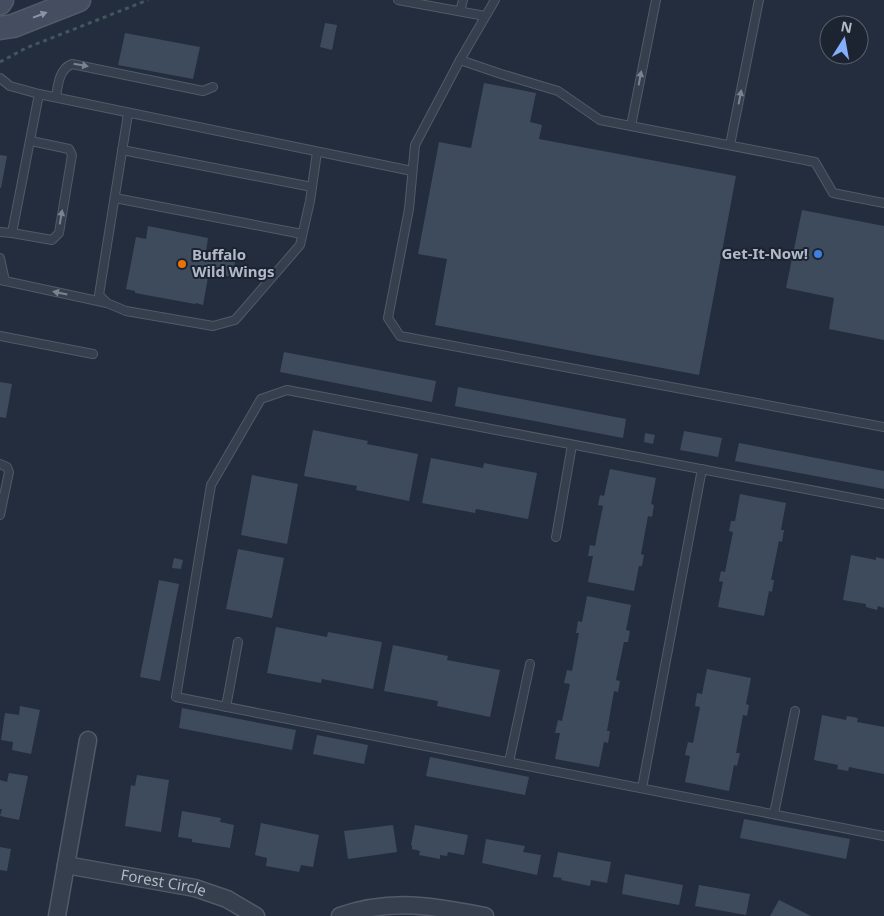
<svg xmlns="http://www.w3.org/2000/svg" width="884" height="916" font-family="'Noto Sans',sans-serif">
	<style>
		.building { fill: #3e4b5d }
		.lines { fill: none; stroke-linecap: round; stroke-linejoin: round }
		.lane-casing { stroke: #525a68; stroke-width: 10 }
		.street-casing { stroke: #525a68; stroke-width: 19 }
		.secondary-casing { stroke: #525a68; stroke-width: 25 }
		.path { stroke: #42575b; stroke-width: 3; stroke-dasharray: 4 4; stroke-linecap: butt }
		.lane { stroke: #363f4d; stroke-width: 8 }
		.street { stroke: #363f4d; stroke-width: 16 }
		.secondary { stroke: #444e60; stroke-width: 22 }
		.oneway { fill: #8c94a4 }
		.oneway2 { fill: #7a8391 }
		.shop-dot { fill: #3f7fe0; stroke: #1c2432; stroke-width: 2 }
		.food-dot { fill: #e8710a; stroke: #1c2432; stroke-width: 2 }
		.labels { text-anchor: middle; stroke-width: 4; stroke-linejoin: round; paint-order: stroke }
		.poi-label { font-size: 15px; font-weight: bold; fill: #b2bac9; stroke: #1c2432; text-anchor: end }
		.street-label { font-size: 15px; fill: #b2bac9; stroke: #1c2432 }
	</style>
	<rect width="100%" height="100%" fill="#232d3d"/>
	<!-- building -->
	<g class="building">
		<polygon points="325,23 337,25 332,50 320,47"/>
		<polygon points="125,33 200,47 193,79 118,65"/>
		<polygon points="484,83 536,93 530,122 542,125 539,139 736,176 699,375 435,325 447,259 418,254 439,142 471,148"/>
		<polygon points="0,155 7,156 1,188 0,188"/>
		<polygon points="802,210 884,226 884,340 829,329 834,298 786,288"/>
		<polygon points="148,226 208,238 206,251 236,257 232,277 209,272 203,305 196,303 195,304 135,293 135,291 126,289 136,237 146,239"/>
		<polygon points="284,352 436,381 432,402 280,372"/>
		<polygon points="0,382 12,384 6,418 0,417"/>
		<polygon points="458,387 626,419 623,438 455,406"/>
		<polygon points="313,430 368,441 367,444 418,454 409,501 356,490 357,486 304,476"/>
		<polygon points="684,431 722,438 718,457 680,450"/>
		<polygon points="645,433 655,435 653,444 644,442"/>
		<polygon points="739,443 884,471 884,489 735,461"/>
		<polygon points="431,458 483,468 484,463 537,473 528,519 476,509 475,513 422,503"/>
		<polygon points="610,469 656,478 651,504 654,505 652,517 648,516 641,554 644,555 642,566 639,566 634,591 588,582 593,556 588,556 590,545 595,546 603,506 598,505 600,495 604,496"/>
		<polygon points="252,475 298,484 287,544 241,535"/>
		<polygon points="740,494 786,503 781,530 784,530 782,542 779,541 771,580 774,580 772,592 769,591 764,616 718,607 723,582 719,581 721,571 725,572 733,532 729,531 731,521 735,521"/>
		<polygon points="238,549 284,558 272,618 226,609"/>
		<polygon points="851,555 876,560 876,557 884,559 884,608 878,606 877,610 866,607 866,604 843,600"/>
		<polygon points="174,558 183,560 181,569 172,568"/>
		<polygon points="159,580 179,584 160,681 140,677"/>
		<polygon points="587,596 631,605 626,630 630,631 628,642 624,642 616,680 620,681 618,692 614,691 607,731 610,731 608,743 604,742 599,767 555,759 560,733 555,733 558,720 562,721 570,684 564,683 567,670 572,671 579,633 576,633 578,621 582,622"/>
		<polygon points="276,627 327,637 328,632 382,642 373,689 322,679 321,683 267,673"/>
		<polygon points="393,645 448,656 447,660 500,670 490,717 437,706 438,701 384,691"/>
		<polygon points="707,669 751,678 746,704 749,705 747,716 743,715 736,753 740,753 737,766 734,765 729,791 685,782 690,756 685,755 688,742 693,743 700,707 695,706 697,693 702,694"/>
		<polygon points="20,706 40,710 31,754 12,750 13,742 1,740 5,713 19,715"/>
		<polygon points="182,708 296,730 292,750 179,728"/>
		<polygon points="822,715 846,720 847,716 858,718 857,722 884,727 884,774 849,767 848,771 837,769 838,765 814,760"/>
		<polygon points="317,735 368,745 364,764 313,754"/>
		<polygon points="430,757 529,777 525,795 426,776"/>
		<polygon points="9,773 28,776 19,820 0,816 2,809 0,809 0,780 7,782"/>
		<polygon points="137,775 169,780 161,832 125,826 131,785 135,786"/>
		<polygon points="182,811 221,818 220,822 234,825 230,848 192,842 192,839 178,837"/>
		<polygon points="744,819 850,839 846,859 740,838"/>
		<polygon points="261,823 319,835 313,867 301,865 299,872 266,866 267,858 255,855"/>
		<polygon points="393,825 397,852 348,859 344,831"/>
		<polygon points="415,825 468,835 464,855 448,852 447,856 440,855 440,859 419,855 420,851 412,849 412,845 411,845"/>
		<polygon points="486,839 525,846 523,852 541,855 537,875 482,863"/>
		<polygon points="0,847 11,849 7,871 0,870"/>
		<polygon points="558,852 611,862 607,883 591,880 590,886 561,880 562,878 553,877"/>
		<polygon points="625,874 683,885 679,905 622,894"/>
		<polygon points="699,885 750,894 746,915 695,906"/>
		<polygon points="779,900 811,916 770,916"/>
	</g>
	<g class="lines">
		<!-- lane casing -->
		<g class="lane-casing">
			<g id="lane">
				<polyline points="398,0 485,16"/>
				<polyline points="495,0 460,60 415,145 409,209 388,318 400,336 884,427"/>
				<polyline points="460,11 463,0"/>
				<polyline points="460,60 501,74 558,91 600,120 815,162 833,193 884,203"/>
				<polyline points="0,78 10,86 39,94 412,171"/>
				<path d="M56,97c2,-12 3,-28 16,-33l131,27 10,-4"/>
				<polyline points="128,114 99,295 107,303 126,311 213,326 235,320 300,245 310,201 317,152"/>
				<polyline points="631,126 656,0"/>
				<polyline points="730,145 759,0"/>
				<polyline points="122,150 312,187"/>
				<polyline points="115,198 302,234"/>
				<polyline points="0,232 12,233 39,94"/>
				<polyline points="12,233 52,240 59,233 72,155 69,149 31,141"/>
				<polyline points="0,258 5,281"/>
				<polyline points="0,280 107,303"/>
				<polyline points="0,336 93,354"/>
				<polyline points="0,464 7,467 9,472 0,515"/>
				<polyline points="884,504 287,390 261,399 211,485 176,697 884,836"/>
				<polyline points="556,537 572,445"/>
				<polyline points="226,707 238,642"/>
				<polyline points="509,762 530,664"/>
				<polyline points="642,788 702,469"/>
				<polyline points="774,814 795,711"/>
			</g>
		</g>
		<!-- street casing -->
		<g class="street-casing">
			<g id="street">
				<path id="s1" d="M66,865l129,23 32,11 29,17"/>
				<polyline points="57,916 88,740"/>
				<path d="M340,916c51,-18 94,-10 145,0"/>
			</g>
		</g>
		<!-- secondary casing -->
		<g class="secondary-casing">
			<g id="secondary">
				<polyline points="0,3 2,0"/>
				<polyline points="0,28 13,26 79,0"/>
			</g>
		</g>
		<!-- path -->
		<polyline class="path" points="0,62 26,48 148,0"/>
		<!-- lane -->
		<use href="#lane" class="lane"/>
		<!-- street -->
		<use href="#street" class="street"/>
		<!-- secondary -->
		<use href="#secondary" class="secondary"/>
	</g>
	<!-- one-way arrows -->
	<defs><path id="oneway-solid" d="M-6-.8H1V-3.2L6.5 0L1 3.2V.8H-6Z" transform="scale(1.25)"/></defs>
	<use class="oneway" href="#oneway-solid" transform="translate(40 15) rotate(-21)"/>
	<g class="oneway2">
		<use href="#oneway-solid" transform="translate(81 65) rotate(10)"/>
		<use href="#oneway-solid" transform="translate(640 78) rotate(-79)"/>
		<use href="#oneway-solid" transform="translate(740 97) rotate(-79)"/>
		<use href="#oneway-solid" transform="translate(61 217) rotate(-80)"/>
		<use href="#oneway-solid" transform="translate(60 293) rotate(-168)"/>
	</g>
	<!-- markers -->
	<circle class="shop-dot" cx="818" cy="254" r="5"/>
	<circle class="food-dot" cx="182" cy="264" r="5"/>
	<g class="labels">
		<!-- poi labels -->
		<g class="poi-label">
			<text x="808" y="259">Get-It-Now!</text>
			<text x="192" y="260" text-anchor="start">Buffalo<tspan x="192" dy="17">Wild Wings</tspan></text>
		</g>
		<!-- street labels -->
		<g class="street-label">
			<text dy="5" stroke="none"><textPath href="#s1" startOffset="99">Forest Circle</textPath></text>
		</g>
	</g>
	<!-- north arrow -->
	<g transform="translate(844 40) rotate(11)"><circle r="24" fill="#1c2432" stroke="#58606e"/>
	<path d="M0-4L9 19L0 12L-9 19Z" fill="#85aefb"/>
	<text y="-8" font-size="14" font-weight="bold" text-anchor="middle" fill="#b2bac9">N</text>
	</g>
</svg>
